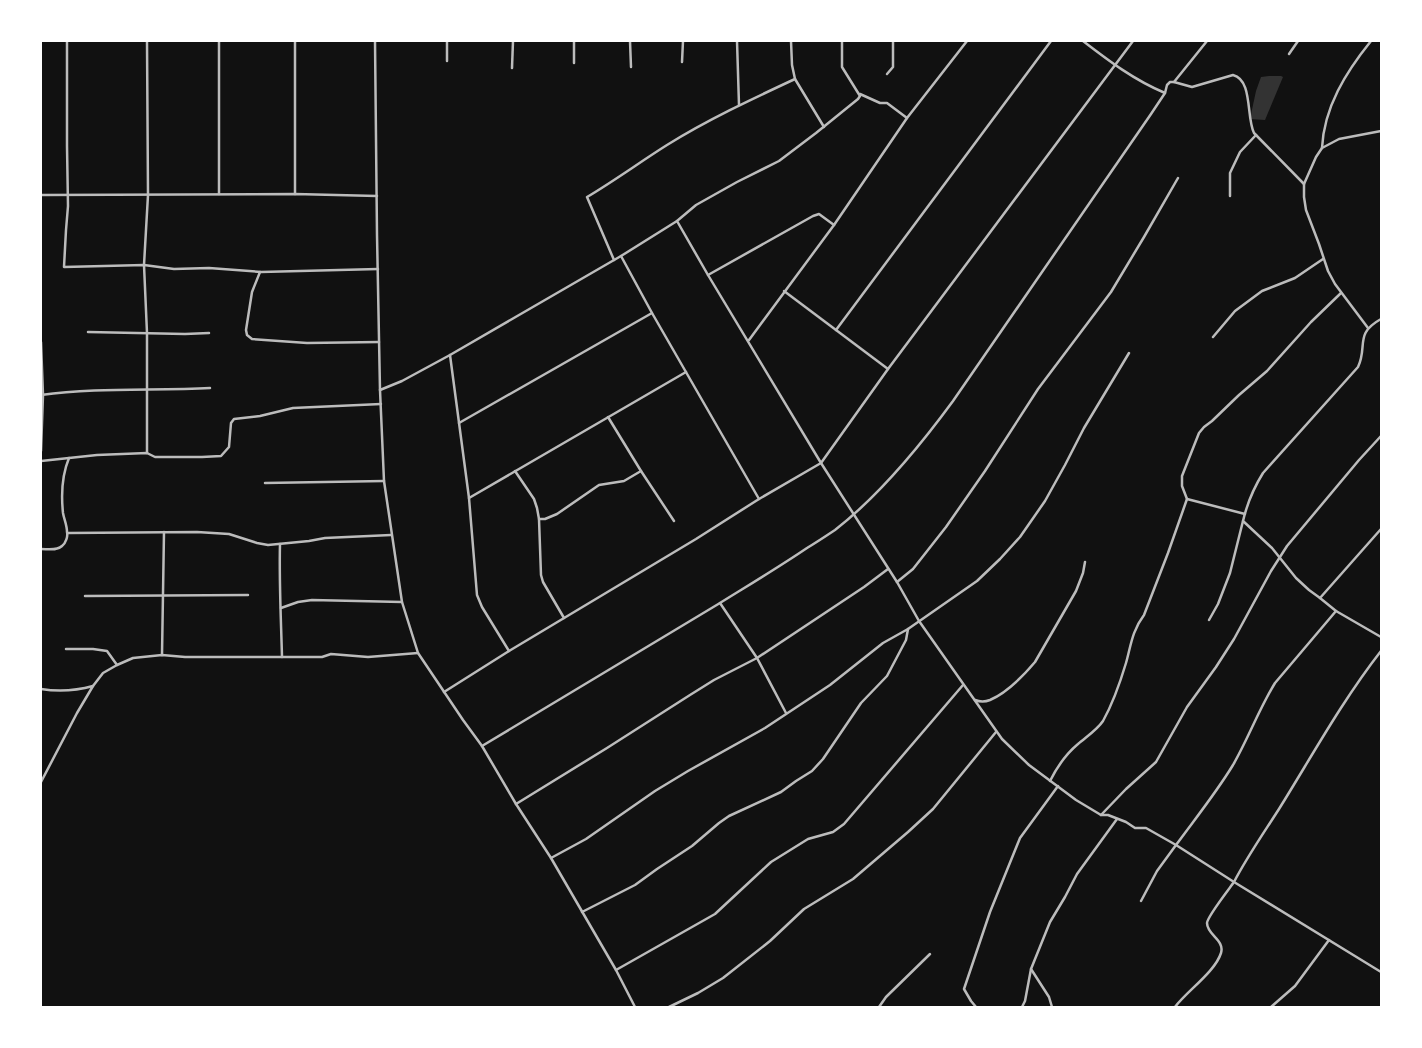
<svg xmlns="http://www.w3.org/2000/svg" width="1422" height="1048" font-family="'Source Sans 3',sans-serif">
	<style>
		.water { fill: #333 }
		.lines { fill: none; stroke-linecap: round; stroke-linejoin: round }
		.minor { stroke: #bcbcbc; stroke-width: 2.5 }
	</style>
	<rect width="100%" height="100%" fill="#111"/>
	<!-- water -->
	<polygon class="water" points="1269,76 1281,76 1283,77 1265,120 1250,119 1256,91 1261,77"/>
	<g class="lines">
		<!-- minor -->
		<g class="minor">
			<polyline points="67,41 67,146 68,206 66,230 64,267 144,265 174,269 209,268 261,272 378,269"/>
			<polyline points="219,41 219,194"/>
			<polyline points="295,41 295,194"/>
			<polyline points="375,41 377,235 380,390 384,481 402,602 418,653 463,720 482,746 516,804 551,858 616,970 635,1007"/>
			<polyline points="447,41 447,61"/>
			<polyline points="574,41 574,63"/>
			<polyline points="630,41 631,67"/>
			<polyline points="737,41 739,105"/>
			<path d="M1083,41c26,20 51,39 82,52"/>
			<polyline points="1289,54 1298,41"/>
			<polyline points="682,62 683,41"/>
			<polyline points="512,68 513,41"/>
			<polyline points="887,74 893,67 893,41"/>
			<polyline points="795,79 824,127"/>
			<polyline points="1174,82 1207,41"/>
			<polyline points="860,94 880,103 887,103 907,118"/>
			<path d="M1322,148c2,-41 24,-76 49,-107"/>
			<polyline points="41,195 295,194 377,196"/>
			<polyline points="1230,196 1230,173 1240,152 1256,135"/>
			<polyline points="677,221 708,275 821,463 897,582 919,621 1002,739 1029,765 1076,800 1101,815 1108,815 1126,822 1135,828 1146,828 1176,845 1157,871 1141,901"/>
			<polyline points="621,256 652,313 759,499"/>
			<path d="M614,260l-27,-63c27,-16 53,-35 80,-52 40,-25 85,-46 128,-66l-3,-14 -1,-24"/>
			<polyline points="260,272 252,292 246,330 247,335 252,339 307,343 379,342"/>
			<polyline points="708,275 813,216 819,214 834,225"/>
			<polyline points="784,291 888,369"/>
			<polyline points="1368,328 1335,284 1328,271 1319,244 1306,210 1304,197 1304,184 1316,157 1322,148 1339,139 1381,131"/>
			<polyline points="836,330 1051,41"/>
			<polyline points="88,332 185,334 209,333"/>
			<polyline points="1213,337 1235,311 1262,291 1295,278 1323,259"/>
			<polyline points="749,340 834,225 907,118 967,41"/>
			<polyline points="41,342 43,395 41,451"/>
			<polyline points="450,355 469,498 477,595 482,607 509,651"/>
			<polyline points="380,390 402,381 450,355 621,256 677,221 696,205 737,182 779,161 816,133 858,99 860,96 842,67 842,41"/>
			<path d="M41,395c56,-8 113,-4 169,-7"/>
			<polyline points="608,417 641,471 674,521"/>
			<polyline points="459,423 652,313"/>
			<polyline points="147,453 147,333 144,265 148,195 147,41"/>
			<polyline points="41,461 97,455 147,453 155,457 202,457 221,456 229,447 231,423 234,419 260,416 293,408 381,404"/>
			<polyline points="515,471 534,499 537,508 539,519 541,575 543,582 564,618"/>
			<polyline points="265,483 384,481"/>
			<polyline points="469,498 686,372"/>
			<polyline points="1187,499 1245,514"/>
			<polyline points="539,519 545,519 557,514 599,485 624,481 641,471"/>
			<polyline points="1381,529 1320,598 1336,611 1381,637"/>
			<polyline points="68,533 197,532 229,534 257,543 268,545 309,541 325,538 391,535"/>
			<path d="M280,544c-1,37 1,75 2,113"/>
			<path d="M41,549c7,0 16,2 21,-3 4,-3 6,-10 5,-14 0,-7 -3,-13 -4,-19 -2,-19 -1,-38 6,-55"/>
			<polyline points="897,582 913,569 946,527 985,471 1038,389 1111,292 1144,237 1178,178"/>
			<polyline points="85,596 248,595"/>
			<path d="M1320,598l-11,-8 -13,-12 -24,-30 -29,-27c4,-17 10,-32 20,-48l95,-106c10,-21 -4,-33 23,-48"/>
			<polyline points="720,603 757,658 786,713"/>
			<polyline points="281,608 298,602 312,600 402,602"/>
			<polyline points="1209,620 1218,604 1230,573 1243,521"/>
			<polyline points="66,649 93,649 107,651 117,665"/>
			<path d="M1381,651c-39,50 -69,105 -102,158 -16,25 -32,48 -45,73l147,90"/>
			<polyline points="162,655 164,532"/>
			<path d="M41,689c19,3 34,2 52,-3"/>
			<polyline points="444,692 509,651 696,539 759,499 821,463 888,369 1133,41"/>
			<path d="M975,700c5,2 10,2 15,0 16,-7 34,-25 45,-38l41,-71 7,-18 2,-11"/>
			<path d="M482,746c79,-48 159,-95 238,-143 29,-18 59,-36 87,-55 10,-6 19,-12 28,-18 45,-35 85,-84 118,-129l198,-287 14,-21 2,-8 3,-3h4l18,5 41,-12c20,5 13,42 21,58l50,51"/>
			<path d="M1050,781c7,-14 16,-27 28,-37 8,-7 19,-14 25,-23 10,-18 17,-38 23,-58 5,-18 6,-32 18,-48l24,-62 19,-54 -5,-13v-10l17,-43 5,-6 8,-6 27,-26 28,-24 44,-49 30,-29"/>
			<polyline points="41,782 77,713 93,686 103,673 117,665 133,658 162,655 185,657 322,657 331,654 368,657 418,653"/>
			<polyline points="516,804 607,748 690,695 714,680 757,658 864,587 888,569"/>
			<polyline points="1101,815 1126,789 1156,762 1187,707 1216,667 1234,639 1271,571 1287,546 1359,460 1381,436"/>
			<polyline points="551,858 586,839 655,791 688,771 765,728 830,685 883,643 908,629 977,581 1000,559 1020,537 1045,501 1065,465 1084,428 1129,353"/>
			<polyline points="582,912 635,885 657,869 692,846 719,823 729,816 781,792 796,781 812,771 823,759 861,703 887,676 906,640 908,629"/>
			<polyline points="616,970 715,914 771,862 808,839 833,832 844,824 963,685"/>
			<polyline points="669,1007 698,993 723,978 770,941 804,909 853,879 908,832 933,809 996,732"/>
			<polyline points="879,1007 886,997 930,954"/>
			<polyline points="976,1007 971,1001 964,989 990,912 1020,838 1058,786"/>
			<polyline points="1022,1007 1025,1001 1031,969"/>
			<polyline points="1052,1007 1049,997 1031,969 1050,922 1065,897 1077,874 1117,819"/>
			<path d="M1175,1007c12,-16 40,-35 46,-54 4,-13 -14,-18 -14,-30 0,-6 22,-34 27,-41l-58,-37c19,-26 40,-52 57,-80 15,-26 26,-56 42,-82l61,-72"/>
			<polyline points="1271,1007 1295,986 1329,940"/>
		</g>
	</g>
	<!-- border -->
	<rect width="1422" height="1048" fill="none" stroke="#ffffff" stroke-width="84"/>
</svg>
